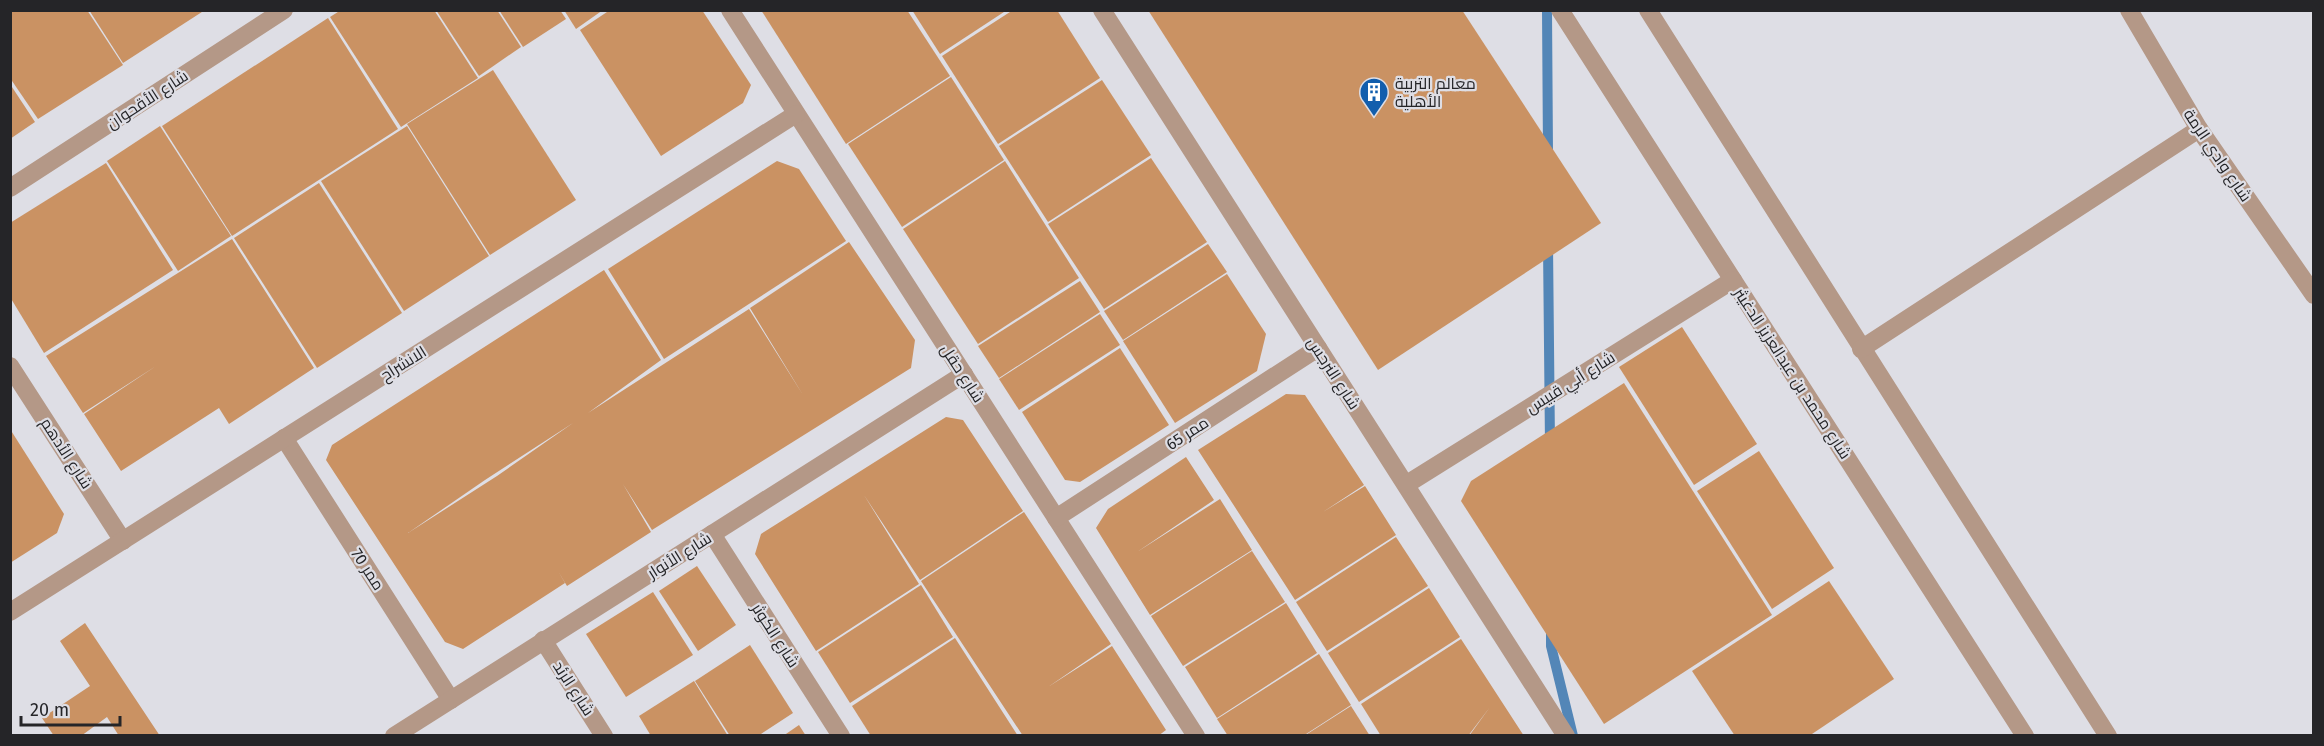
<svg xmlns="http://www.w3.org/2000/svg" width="2324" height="746" font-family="'Fira Sans',Cairo,sans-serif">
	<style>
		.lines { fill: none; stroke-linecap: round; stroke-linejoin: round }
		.stream { stroke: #5386b7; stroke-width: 10 }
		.building { fill: #ca9263; fill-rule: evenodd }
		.minor { stroke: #b49887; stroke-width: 18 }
		.labels { text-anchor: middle; stroke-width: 4.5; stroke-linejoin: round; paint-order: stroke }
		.poi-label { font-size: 16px; fill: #252528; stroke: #dedee5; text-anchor: start }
		.street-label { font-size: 16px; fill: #252528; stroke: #dedee5 }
	</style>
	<rect width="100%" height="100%" fill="#dedee5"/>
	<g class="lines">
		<!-- stream -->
		<g class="stream">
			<polyline points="1547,10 1548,154"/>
			<polyline points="1548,245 1550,445"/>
			<polyline points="1551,629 1551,646 1573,736"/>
		</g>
	</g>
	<!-- building -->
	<g class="building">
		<polygon points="10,10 87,10 123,65 38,119 10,78"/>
		<polygon points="89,10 205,10 123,63"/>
		<polygon points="341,10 434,10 478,78 401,127 330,17"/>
		<polygon points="436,10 497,10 521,47 479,76"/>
		<polygon points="499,10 560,10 566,19 523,47"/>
		<polygon points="564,10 603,10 576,29"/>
		<polygon points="610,10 702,10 751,85 743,103 661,156 580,30"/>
		<polygon points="761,10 907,10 950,76 846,144"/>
		<polygon points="912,10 1007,10 940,54"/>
		<polygon points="1013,10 1057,10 1100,78 998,144 942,56"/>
		<polygon points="1148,10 1462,10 1601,223 1378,370"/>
		<polygon points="328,18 398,129 232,236 162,126"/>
		<polygon points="493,70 576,200 490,255 407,124"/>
		<polygon points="951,77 1004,160 902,227 848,144"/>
		<polygon points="1102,80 1151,155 1048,222 999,146"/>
		<polygon points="10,84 35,122 10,139"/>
		<polygon points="160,126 231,236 178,271 107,161"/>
		<polygon points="407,126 489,256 404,311 321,181"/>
		<polygon points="1151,158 1207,242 1104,309 1048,224"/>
		<polygon points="777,161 799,169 846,241 664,359 608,269"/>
		<polygon points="1005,161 1079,278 978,344 903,229"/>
		<polygon points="106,163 173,270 44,353 10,297 10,223"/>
		<polygon points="319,183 402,313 317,368 234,238"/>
		<polygon points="232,239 314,368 229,424 219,408 121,471 84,414 156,366 83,413 46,356"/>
		<path d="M849,242l66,98 -4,28 -259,162 -29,-46 28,48 -84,54 -9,-15 7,12 -102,66 -18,-7 -119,-182 6,-15 272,-175 57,90 -73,53 161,-104 54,86 -53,-87zM573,423l-76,53 -89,57 77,-53z"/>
		<polygon points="1208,244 1227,272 1123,340 1104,311"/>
		<polygon points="1227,274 1266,334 1257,371 1175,423 1123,341"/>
		<polygon points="1080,281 1100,312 999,378 978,346"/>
		<polygon points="1100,314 1120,345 1019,410 999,379"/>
		<polygon points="1682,327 1757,444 1694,485 1619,367"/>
		<polygon points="1120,348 1169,425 1080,482 1065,480 1022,412"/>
		<polygon points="1624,383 1772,615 1604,724 1461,501 1471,481"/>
		<polygon points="1286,394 1305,395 1364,485 1323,512 1365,486 1396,535 1295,600 1198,450"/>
		<polygon points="946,417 963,420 1023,511 920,580 864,495 919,584 816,651 755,554 761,534"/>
		<polygon points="10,429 64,514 57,533 10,563"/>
		<polygon points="1759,451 1834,568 1772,609 1697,491"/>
		<polygon points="1186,457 1214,500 1137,552 1220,499 1252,550 1150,615 1096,528 1108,509"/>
		<polygon points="1024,512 1111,644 1048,687 1112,646 1166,730 1158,736 1023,736 921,581"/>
		<polygon points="1396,537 1428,586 1327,651 1296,602"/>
		<polygon points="1252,551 1285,602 1183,666 1151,616"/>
		<polygon points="697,566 736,625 698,651 659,591"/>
		<polygon points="1829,581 1894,679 1809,736 1735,736 1692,671"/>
		<polygon points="921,585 953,637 850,703 818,652"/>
		<polygon points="1429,588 1460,637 1359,702 1328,653"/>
		<polygon points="653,592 693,655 626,697 586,634"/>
		<polygon points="1286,603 1317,653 1217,718 1185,667"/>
		<polygon points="85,623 160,736 119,736 107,717 81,736 54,736 42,718 90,686 60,641"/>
		<polygon points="955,638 1018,736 871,736 852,706"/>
		<polygon points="1461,639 1524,736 1469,736 1490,707 1468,736 1381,736 1361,704"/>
		<polygon points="750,645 793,713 758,736 730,736 695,681"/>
		<polygon points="1319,654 1351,705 1303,736 1228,736 1217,719"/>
		<polygon points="694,681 728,736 651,736 639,716"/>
		<polygon points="1351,706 1370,736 1304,736"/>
		<polygon points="799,725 806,736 783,736"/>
	</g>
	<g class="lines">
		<!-- minor -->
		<g class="minor">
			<polyline points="730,10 1196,736"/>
			<polyline points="1102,10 1566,736"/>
			<polyline points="1560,10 2025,736"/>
			<polyline points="1648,10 2108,736"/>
			<polyline points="2129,10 2199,129 2314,295"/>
			<polyline points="10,188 284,10"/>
			<polyline points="1861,349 2199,129"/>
			<polyline points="10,366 123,541"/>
			<polyline points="284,438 451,700"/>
			<polyline points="1407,484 1733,280"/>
			<polyline points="1056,518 1318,348"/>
			<polyline points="712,534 841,736"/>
			<polyline points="10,612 796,114"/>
			<polyline points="543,640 604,736"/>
			<polyline points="394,736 964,374"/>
		</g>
	</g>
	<!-- icons -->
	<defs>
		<g id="building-pin" transform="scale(1.5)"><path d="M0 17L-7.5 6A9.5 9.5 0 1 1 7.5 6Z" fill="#125ead" stroke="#dedee5"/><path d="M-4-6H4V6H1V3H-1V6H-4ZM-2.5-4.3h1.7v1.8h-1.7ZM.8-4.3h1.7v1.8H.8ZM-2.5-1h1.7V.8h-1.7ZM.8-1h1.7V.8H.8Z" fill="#fff"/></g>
	</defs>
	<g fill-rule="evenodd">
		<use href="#building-pin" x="1374" y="92"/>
	</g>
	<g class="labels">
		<!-- poi labels -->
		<g class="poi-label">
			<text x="1395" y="89">معالم التربية<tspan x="1395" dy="18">الأهلية</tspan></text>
		</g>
		<!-- street labels -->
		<g class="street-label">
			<text transform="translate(147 99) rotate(-33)" y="6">شارع الأقحوان</text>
			<text transform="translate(2218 155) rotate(56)" y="6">شارع وادي الرمة</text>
			<text transform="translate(403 363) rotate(-32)" y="6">الانشراح</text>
			<text transform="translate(963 373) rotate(57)" y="6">شارع حقل</text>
			<text transform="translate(1334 373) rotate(57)" y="6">شارع النرجس</text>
			<text transform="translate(1793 373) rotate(57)" y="6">شارع محمد بن عبدالعزيز الدغيثر</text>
			<text transform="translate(1570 382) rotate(-32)" y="6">شارع أبي قبيس</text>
			<text transform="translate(1187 433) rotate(-33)" y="6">ممر 65</text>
			<text transform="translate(67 453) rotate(57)" y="6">شارع الأدهم</text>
			<text transform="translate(679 555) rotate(-32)" y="6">شارع الأنوار</text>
			<text transform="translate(368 569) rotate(57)" y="6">ممر 70</text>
			<text transform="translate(776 635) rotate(57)" y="6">شارع الكوثر</text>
			<text transform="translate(574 688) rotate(57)" y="6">شارع الرئد</text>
		</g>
	</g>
	<!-- border -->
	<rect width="2324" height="746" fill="none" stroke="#252528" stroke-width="24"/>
	<!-- scale -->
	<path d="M21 716v9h99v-9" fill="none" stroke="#252528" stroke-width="3"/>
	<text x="30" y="716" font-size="18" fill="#252528" stroke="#dedee5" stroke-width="4.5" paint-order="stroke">20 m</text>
</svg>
